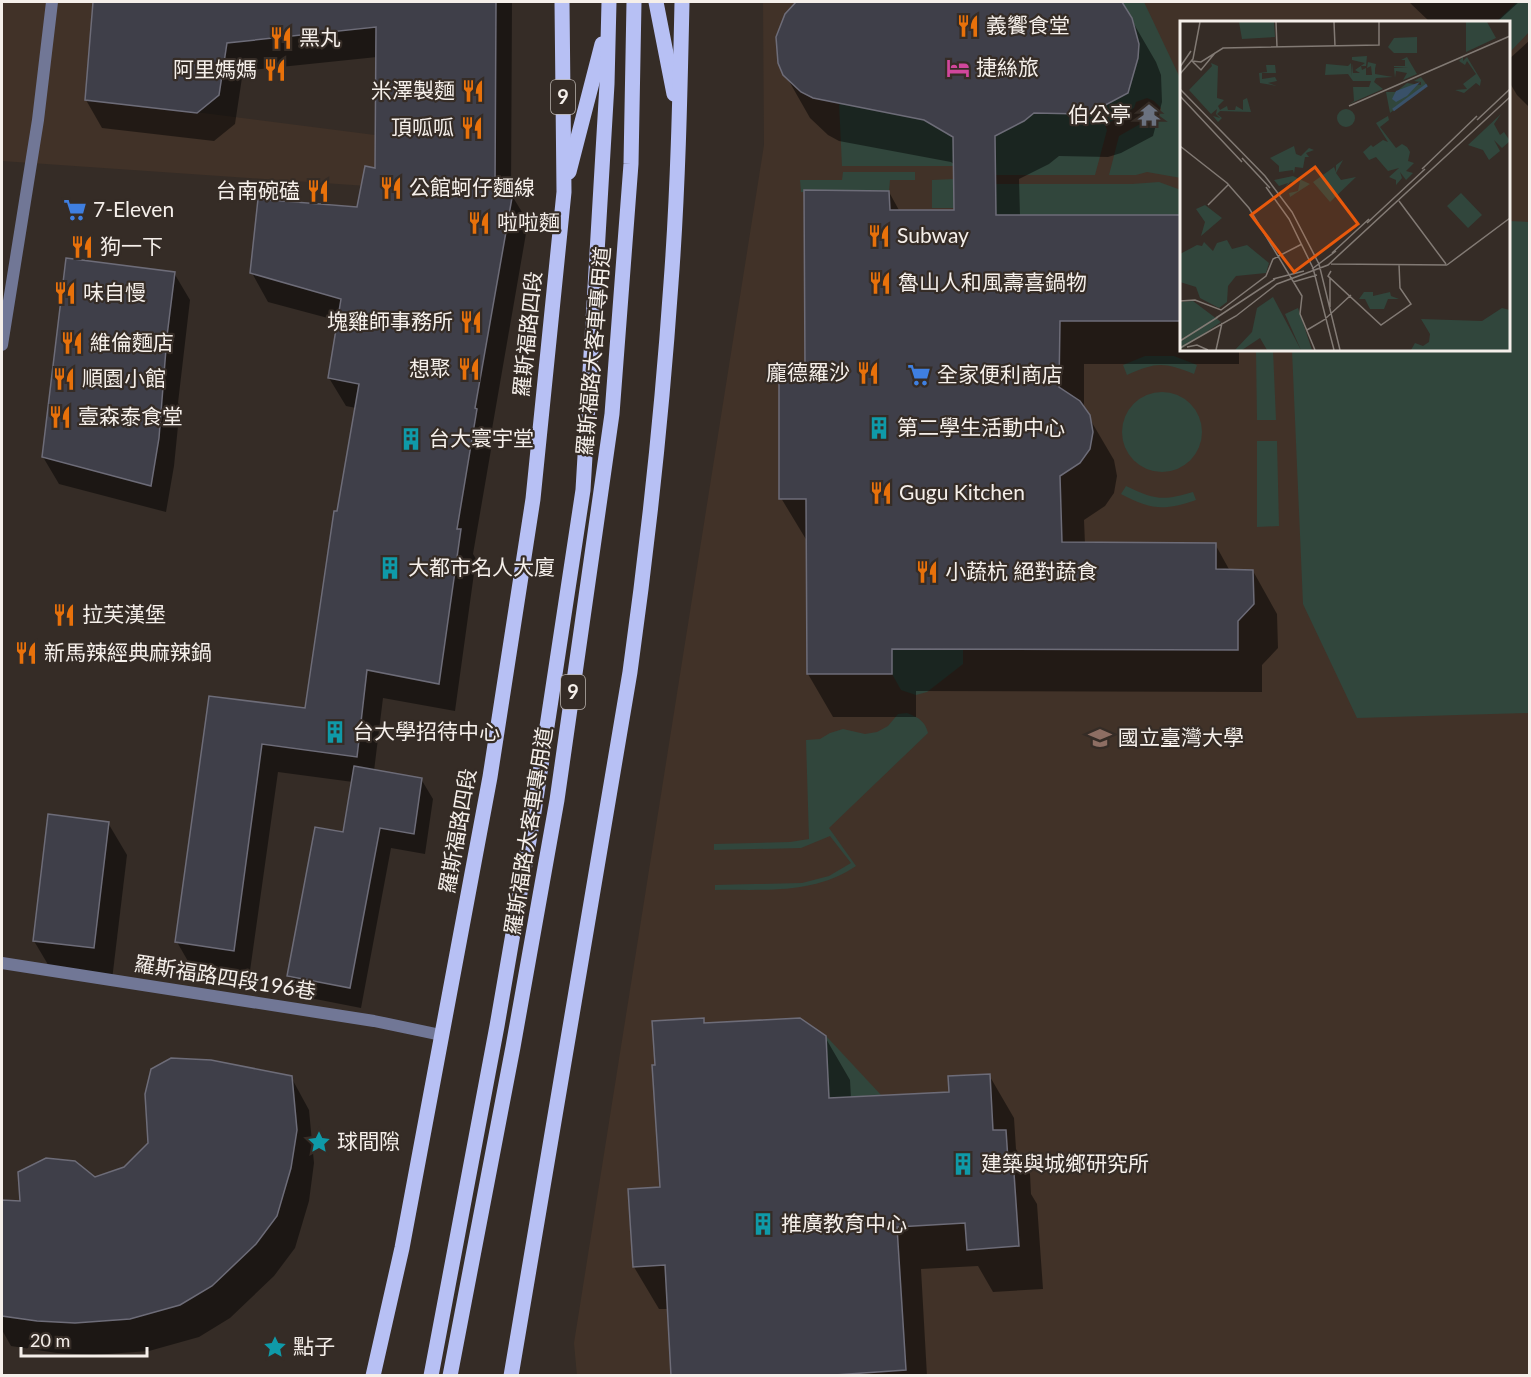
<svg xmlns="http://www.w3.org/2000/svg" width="1531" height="1377" font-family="Lato,'Noto Sans TC',sans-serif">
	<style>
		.built { fill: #413228; fill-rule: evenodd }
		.green { fill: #31463c }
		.shadow { fill: #0007 }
		.building { fill: #3f3f49; stroke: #6d6c78; stroke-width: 1.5 }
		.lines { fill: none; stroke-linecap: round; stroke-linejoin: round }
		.minor { stroke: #717796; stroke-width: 12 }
		.tertiary { stroke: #717796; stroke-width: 12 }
		.primary { stroke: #b7c0f4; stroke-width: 15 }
		.labels { text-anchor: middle; stroke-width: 4.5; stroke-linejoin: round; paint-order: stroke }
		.shield { fill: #352c26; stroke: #bbb4af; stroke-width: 1.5 }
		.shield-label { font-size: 20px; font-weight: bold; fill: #f5efea }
		.poi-label { font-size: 21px; fill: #f5efea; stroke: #352c26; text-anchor: start }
		.street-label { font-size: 21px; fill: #f5efea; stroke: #352c26 }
		.inset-river { fill: none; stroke: #395169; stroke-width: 3 }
		.inset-road { fill: none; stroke: #827a74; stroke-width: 1.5 }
		.view { fill: #e8590c; fill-opacity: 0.15; stroke: #e8590c; stroke-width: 3 }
		.inset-edge { fill: none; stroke: #f5efea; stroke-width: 3 }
	</style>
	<rect width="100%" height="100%" fill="#352c26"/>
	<!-- built -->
	<g class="built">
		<polygon points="2,2 132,2 132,104 492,150 484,194 2,161"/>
		<path d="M763,2h766v1373l-952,1 -3,-33 190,-1198zM1182,22h326v328h-326z"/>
	</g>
	<!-- green -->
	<g class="green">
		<path d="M1121,2h23l37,78v98l-34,-6 -11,3h-27l10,-39 23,-13 5,4 12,-6 2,-13 -7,-7 -7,-3 -11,4 -2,6 -29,17 2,5 -12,45h-100l-21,-40c24,-3 41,-7 60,-22l49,1 13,-4 23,-15 20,-51 -7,-26z"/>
		<polygon points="1517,2 1529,2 1529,32 1509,53 1508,22 1496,22"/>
		<polygon points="839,103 924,120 953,132 953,166 842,166"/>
		<polygon points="843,172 915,172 915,180 890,180 889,191 805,190 804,192 801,192 800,180 842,180"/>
		<polygon points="954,179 995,184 1132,184 1159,182 1181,190 1181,215 995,215 972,208 932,208 932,180"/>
		<polygon points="1509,221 1530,222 1529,713 1357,718 1303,604 1292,350 1508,350"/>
		<polygon points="1256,350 1273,350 1276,420 1257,420"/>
		<path d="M1145,356h29l23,9 -3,9c-31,-12 -37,-12 -67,1l-4,-10z"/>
		<circle cx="1162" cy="432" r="40"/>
		<polygon points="1257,441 1277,441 1279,526 1257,527"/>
		<path d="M1126,486c29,14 37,15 67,6l3,8c-33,11 -44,10 -75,-6z"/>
		<polygon points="963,623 963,664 927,692 916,695 901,690 892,674 892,649"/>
		<path d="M907,713c12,5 18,8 21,20l-99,95 27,38c-43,29 -91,23 -141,24v-5l87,-2 27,-7 22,-13 -21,-27 -29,12 -87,2v-6l76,-2 19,-3 -3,-99 14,-1 10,-6 13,-4 22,5 12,-2 11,-6 10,-12z"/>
		<polygon points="826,1036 881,1095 829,1098"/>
	</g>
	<!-- shadow -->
	<g class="shadow">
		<polygon points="95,2 512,2 511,194 528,222 491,435 493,438 473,554 476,559 455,711 383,698 374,771 421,779 433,799 425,854 391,848 361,1008 300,996 289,976 344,834 353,782 278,772 249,978 193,970 177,942 211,697 306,710 356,408 346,406 329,378 339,321 268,302 252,273 359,209 377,170 377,57 243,71 235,124 214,141 102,128 86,100"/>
		<polygon points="802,2 1118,2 1131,19 1156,62 1161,75 1162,102 1153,136 1121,153 1108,157 1059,156 1049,164 1019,179 1020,216 1182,216 1182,350 1239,350 1239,364 1084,364 1084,409 1114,460 1117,476 1114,493 1105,506 1084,520 1085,544 1215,544 1230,571 1253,571 1277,614 1278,648 1262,665 1262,692 916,691 916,717 833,717 808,674 807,541 781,498 807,369 889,192 900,212 956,212 955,165 951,162 839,141 828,135 810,118 785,74 794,5"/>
		<polygon points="1409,2 1519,2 1497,22 1430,22"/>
		<polygon points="1530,40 1530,108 1517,95 1508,80 1508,60"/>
		<polygon points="174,273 190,300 178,403 180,406 174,466 166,512 59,484 43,457"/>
		<polygon points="108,823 127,855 112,980 53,973 34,941"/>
		<polygon points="703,1020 706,1024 825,1037 850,1080 851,1098 950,1093 989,1075 1014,1118 1016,1149 1030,1174 1031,1194 1037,1204 1043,1289 993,1292 978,1266 921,1269 927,1376 673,1376 669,1309 659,1309 634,1267 661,1188"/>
		<polygon points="291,1077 309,1110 314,1163 309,1201 295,1248 274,1276 230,1318 199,1337 149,1351 94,1355 57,1353 11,1346 2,1330 2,1201 22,1202 125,1168"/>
	</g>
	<!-- building -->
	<g class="building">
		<polygon points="93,2 496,2 495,189 513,192 475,408 477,409 457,529 461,529 439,684 367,670 357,757 262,744 234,951 175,942 209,696 305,708 334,511 337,511 359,384 328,378 341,299 250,273 258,199 357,207 365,166 375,168 376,27 227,43 219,95 197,113 85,100"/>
		<polygon points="796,2 1122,2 1132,18 1139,44 1138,58 1128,93 1096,110 1083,114 1034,113 1024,121 995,136 996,215 1182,215 1182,321 1060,321 1059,387 1080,401 1090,415 1093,432 1090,449 1080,463 1060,476 1062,542 1216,543 1216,569 1253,570 1254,604 1238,621 1238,650 892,649 892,674 807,674 806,499 779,499 779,367 805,367 804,190 889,191 890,210 954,210 953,137 924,120 813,98 801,92 783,75 778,63 776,37 785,14"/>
		<polygon points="66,258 175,272 167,336 159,438 151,486 42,457"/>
		<polygon points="354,766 422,778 414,834 380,828 350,988 287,976 315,827 343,832"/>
		<polygon points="48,814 109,822 94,948 33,941"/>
		<polygon points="704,1018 704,1023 800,1018 826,1036 829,1098 949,1092 948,1076 990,1074 993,1130 1006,1130 1008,1160 1013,1159 1019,1246 967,1250 965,1223 897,1227 906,1370 820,1376 671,1376 665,1265 633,1267 628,1189 660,1187 652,1065 655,1065 652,1021"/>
		<polygon points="171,1058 211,1060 292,1076 297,1130 291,1168 277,1216 256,1244 212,1286 180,1305 130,1319 75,1323 37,1321 2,1316 2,1200 20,1201 18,1172 46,1158 75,1161 95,1177 124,1167 148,1143 145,1094 151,1069"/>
	</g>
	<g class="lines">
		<!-- minor -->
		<polyline class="minor" points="2,963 374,1021 441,1035"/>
		<!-- tertiary -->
		<polyline class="tertiary" points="2,345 38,120 52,2"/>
		<!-- primary -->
		<g class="primary">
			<polyline points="656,2 674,94"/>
			<polyline points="569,172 602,44"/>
			<polyline points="373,1376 402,1248 490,777 533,499 564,192 562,2"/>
			<polyline points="431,1376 497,1026 534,812 583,490 607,84 609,2"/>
			<polyline points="450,1376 513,1047 557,800 612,414 631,164 634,2"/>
			<path d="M511,1376l119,-704c18,-129 32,-259 41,-389 7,-93 9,-188 11,-281"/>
		</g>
	</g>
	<!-- icons -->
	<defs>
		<g id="restaurant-bare" transform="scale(1.8)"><path d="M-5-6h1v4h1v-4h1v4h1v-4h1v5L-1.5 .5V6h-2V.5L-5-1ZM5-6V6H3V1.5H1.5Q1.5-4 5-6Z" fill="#e8710a" stroke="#352c26" stroke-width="2.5" paint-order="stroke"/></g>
		<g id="hotel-bare" transform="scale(1.8)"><path d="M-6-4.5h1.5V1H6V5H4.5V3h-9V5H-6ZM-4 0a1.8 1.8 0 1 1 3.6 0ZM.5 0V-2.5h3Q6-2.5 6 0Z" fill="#d1479c" stroke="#352c26" stroke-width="2.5" paint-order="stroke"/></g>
		<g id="temple-bare" transform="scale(1.8)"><path d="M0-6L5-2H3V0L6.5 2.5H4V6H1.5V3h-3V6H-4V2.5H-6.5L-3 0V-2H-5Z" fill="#6b7280" stroke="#352c26" stroke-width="2.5" paint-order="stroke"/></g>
		<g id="supermarket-bare" transform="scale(1.8)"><path d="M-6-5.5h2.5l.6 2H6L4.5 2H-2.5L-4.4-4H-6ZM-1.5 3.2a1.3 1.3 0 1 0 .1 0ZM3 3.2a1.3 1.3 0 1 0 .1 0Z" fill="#3f7fe0" stroke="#352c26" stroke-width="2.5" paint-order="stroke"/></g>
		<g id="building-bare" transform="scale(1.8)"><path d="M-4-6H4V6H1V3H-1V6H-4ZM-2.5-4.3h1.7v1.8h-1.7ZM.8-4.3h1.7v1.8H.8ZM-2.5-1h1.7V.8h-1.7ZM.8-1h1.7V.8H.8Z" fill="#0f9aa8" stroke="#352c26" stroke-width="2.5" paint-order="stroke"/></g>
		<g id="university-bare" transform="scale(1.8)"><path d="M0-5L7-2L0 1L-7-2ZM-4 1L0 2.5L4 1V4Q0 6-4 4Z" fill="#8d6e63" stroke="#352c26" stroke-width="2.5" paint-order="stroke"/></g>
		<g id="sight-bare" transform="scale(1.8)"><path d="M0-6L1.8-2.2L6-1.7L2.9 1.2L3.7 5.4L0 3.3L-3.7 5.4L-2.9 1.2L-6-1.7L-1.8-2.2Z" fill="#0f9aa8" stroke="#352c26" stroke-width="2.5" paint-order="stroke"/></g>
	</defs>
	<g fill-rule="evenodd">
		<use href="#restaurant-bare" x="968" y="26"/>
		<use href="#restaurant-bare" x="281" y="38"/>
		<use href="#hotel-bare" x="958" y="68"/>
		<use href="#restaurant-bare" x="275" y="70"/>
		<use href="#restaurant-bare" x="473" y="91"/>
		<use href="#temple-bare" x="1149" y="115"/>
		<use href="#restaurant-bare" x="472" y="128"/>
		<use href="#restaurant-bare" x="391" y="188"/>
		<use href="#restaurant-bare" x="318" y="191"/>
		<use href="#supermarket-bare" x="75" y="210"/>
		<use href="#restaurant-bare" x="479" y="223"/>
		<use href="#restaurant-bare" x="879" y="236"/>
		<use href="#restaurant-bare" x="82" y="247"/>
		<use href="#restaurant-bare" x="880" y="283"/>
		<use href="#restaurant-bare" x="65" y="293"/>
		<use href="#restaurant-bare" x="471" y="322"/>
		<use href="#restaurant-bare" x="72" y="343"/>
		<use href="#restaurant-bare" x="469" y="369"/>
		<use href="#restaurant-bare" x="868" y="373"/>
		<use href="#supermarket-bare" x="919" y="375"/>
		<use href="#restaurant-bare" x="64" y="379"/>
		<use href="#restaurant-bare" x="60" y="417"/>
		<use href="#building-bare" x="879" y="428"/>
		<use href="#building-bare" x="411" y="439"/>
		<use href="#restaurant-bare" x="881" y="493"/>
		<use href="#building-bare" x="390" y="568"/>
		<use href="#restaurant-bare" x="927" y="572"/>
		<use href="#restaurant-bare" x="64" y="615"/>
		<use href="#restaurant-bare" x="26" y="653"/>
		<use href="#building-bare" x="335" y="732"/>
		<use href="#university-bare" x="1100" y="738"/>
		<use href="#sight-bare" x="319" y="1142"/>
		<use href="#building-bare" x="963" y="1164"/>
		<use href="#building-bare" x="763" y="1224"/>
		<use href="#sight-bare" x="275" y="1347"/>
	</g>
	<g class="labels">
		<!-- shield labels -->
		<g class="shield">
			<rect x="551" y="80" width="24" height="34" rx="4.5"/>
			<rect x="561" y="675" width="24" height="34" rx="4.5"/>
		</g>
		<g class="shield-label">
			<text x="563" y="104">9</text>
			<text x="573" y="699">9</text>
		</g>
		<!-- poi labels -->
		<g class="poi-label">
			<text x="986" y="33">義饗食堂</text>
			<text x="299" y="45">黑丸</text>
			<text x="976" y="75">捷絲旅</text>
			<text x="257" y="77" text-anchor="end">阿里媽媽</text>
			<text x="455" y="98" text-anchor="end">米澤製麵</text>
			<text x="1131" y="122" text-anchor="end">伯公亭</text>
			<text x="454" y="135" text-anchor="end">頂呱呱</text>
			<text x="409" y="195">公館蚵仔麵線</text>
			<text x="300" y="198" text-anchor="end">台南碗磕</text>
			<text x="93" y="217">7-Eleven</text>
			<text x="497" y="230">啦啦麵</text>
			<text x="897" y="243">Subway</text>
			<text x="100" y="254">狗一下</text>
			<text x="898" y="290">魯山人和風壽喜鍋物</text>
			<text x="83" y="300">味自慢</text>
			<text x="453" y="329" text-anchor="end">塊雞師事務所</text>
			<text x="90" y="350">維倫麵店</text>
			<text x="451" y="376" text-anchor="end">想聚</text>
			<text x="850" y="380" text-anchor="end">龐德羅沙</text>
			<text x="937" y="382">全家便利商店</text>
			<text x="82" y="386">順園小館</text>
			<text x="78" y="424">壹森泰食堂</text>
			<text x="897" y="435">第二學生活動中心</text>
			<text x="429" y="446">台大寰宇堂</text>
			<text x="899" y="500">Gugu Kitchen</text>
			<text x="408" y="575">大都市名人大廈</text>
			<text x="945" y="579">小蔬杭 絕對蔬食</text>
			<text x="82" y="622">拉芙漢堡</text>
			<text x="44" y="660">新馬辣經典麻辣鍋</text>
			<text x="353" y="739">台大學招待中心</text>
			<text x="1118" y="745">國立臺灣大學</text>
			<text x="337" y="1149">球間隙</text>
			<text x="981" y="1171">建築與城鄉研究所</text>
			<text x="781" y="1231">推廣教育中心</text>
			<text x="293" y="1354">點子</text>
		</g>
		<!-- street labels -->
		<g class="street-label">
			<text transform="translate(528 334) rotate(-84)" y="7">羅斯福路四段</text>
			<text transform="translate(594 351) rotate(-85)" y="7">羅斯福路大客車專用道</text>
			<text transform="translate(458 831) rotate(-80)" y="7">羅斯福路四段</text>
			<text transform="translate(529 831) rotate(-81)" y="7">羅斯福路大客車專用道</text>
			<text transform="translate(225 978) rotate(9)" y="7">羅斯福路四段196巷</text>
		</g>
	</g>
	<!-- overview -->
	<g transform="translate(1180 21)">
		<rect width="330" height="330" fill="#352c26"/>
		<path d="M59,1h35l1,15 -33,2zM286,1h21l9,16 -30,14zM237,16v16h-23l-6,-6 6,-9zM187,35l-1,10h-5l1,4 4,-2v7h6l-1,-9 -4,2 1,-6 8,2 -1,5 7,-2 -7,2v5l18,3 -17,1 -2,4 9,7 -34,15 5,-3 -1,-14h16l2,-6h-18l-5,-7 -23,1 1,-11 22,2 3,-3v13l1,-13 1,10h7l-5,-3 10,-7 -13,-3v-3zM227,36l10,17 -14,6 4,-7 -11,-2 -1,7 -1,-10 14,-1h-14v-1h11v-6h-4zM283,36v4l4,-4 17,28 -3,-5 -1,6 -4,-3 -12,10 -9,-3 12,-1 -4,-5 13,-10 -9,-13 -2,4 -6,-4zM31,42l7,3 -1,32 7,2 -6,6 2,4 7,-4 1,4h7l1,-4 7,4v-10l4,-2 4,14 -31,-1 -3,3 5,4 -4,4 -5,-6 7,2 -4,-4 1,-5 -6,5 -22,-24 23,-24zM86,44h9l1,8h-14v6l13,-2 2,4 -9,2 9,3 -17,-3 -1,-10 8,-1zM241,56l6,8 -37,28 -4,-21h10l11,-9 14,2v-3l-7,-1zM157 97a9 9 0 1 1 18 0a9 9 0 1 1-18 0ZM321,93l-7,10 6,11 4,-3 6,9 -8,7 -8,-8 6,11 -11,9 -6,-10 -15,-5zM208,95l1,4 -9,7 16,21 6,-4 5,3 3,5 -2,9 6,2 -8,8 7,2 -7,7 -6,-8 2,6 -6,7v-5l-7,-3 10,-9 -11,3 -12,-14 -7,3 -6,-8 8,-7 2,2 10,-7 5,2 -12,-19zM114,125l2,8 5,2 8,-8 5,2 -8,3 3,4h-4l-2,11 -8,-1 -1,7 -1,-4 -14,2v-6l-9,-8zM163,139l-7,13 5,7 15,-3 -26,25 -17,-20 21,-15 2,5v-7zM113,155l17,8 -20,13 -1,-4 9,-2 2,-10 -10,1 -5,6 3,-5 -9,3 -5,-6zM281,172l21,22 -14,13 -21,-22zM25,184l17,13 -21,18 4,-14 -9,-13zM47,219l5,9 15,-4 22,18 -3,10 -30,3 -8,10 -1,16 -8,6 -19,-10 -4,-11 -16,-5v-28l17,-9 5,1 2,-4 9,9 4,-8zM184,271h9v4l17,-4 1,4 8,3h-11l-4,10h-14l-5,-10h-6zM93,276l28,53 -16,-36 13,-6 14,42h-45l-7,-12 -18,12h-7l17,-18 5,-24zM13,280l28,21 -41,28v-48zM322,287l8,2v40h-99l4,-7 8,3 6,-4 1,-8 -9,-15 61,2z" fill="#31463c"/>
		<path d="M240,61l-13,14 -11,6 -4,-3 4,-8z" fill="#395169"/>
		<path class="inset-river" d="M213,89l34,-25"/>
		<path class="inset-road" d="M96,1l1,25M154,1l1,24M11,39l10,10 14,-17M12,40l9,1 22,-14 156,-3v-23M0,46l11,-16M0,53l13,-15 7,-37M0,68l85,87 27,36 27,52 21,86M0,75l62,66M169,85l161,-70M297,99l33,-31M0,125l47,37 22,25 53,88 -2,18 15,36M62,137l28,30M242,148l55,-53M86,166l23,32 24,49 21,82M219,180l47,63M28,184l21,-21M187,202l58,-54M152,232l37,-34M151,243l116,1M267,244l63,-47M132,248l24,-18M151,250l-3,5 53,49 30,-21 -11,-16 -1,-24M150,257v29M93,258l31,-8M113,261l24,-7M0,280l15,-1 26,10 45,-34 7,-17 29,-15M36,297l59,-39M127,309l17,-10 27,-25M0,320l38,-24M7,326l10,-2 11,5M0,327l56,-32 41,-32 51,-19 182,-168M36,329l6,-27"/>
		<path class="view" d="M135,146l43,57 -64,48 -43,-57z"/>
		<rect width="330" height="330" class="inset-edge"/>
	</g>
	<!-- border -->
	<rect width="1531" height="1377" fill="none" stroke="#f5efea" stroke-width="6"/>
	<!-- scale -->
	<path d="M21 1347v9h126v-9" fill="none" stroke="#f5efea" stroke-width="3"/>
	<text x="30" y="1347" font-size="18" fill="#f5efea" stroke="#352c26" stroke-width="4.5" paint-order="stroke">20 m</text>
</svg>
